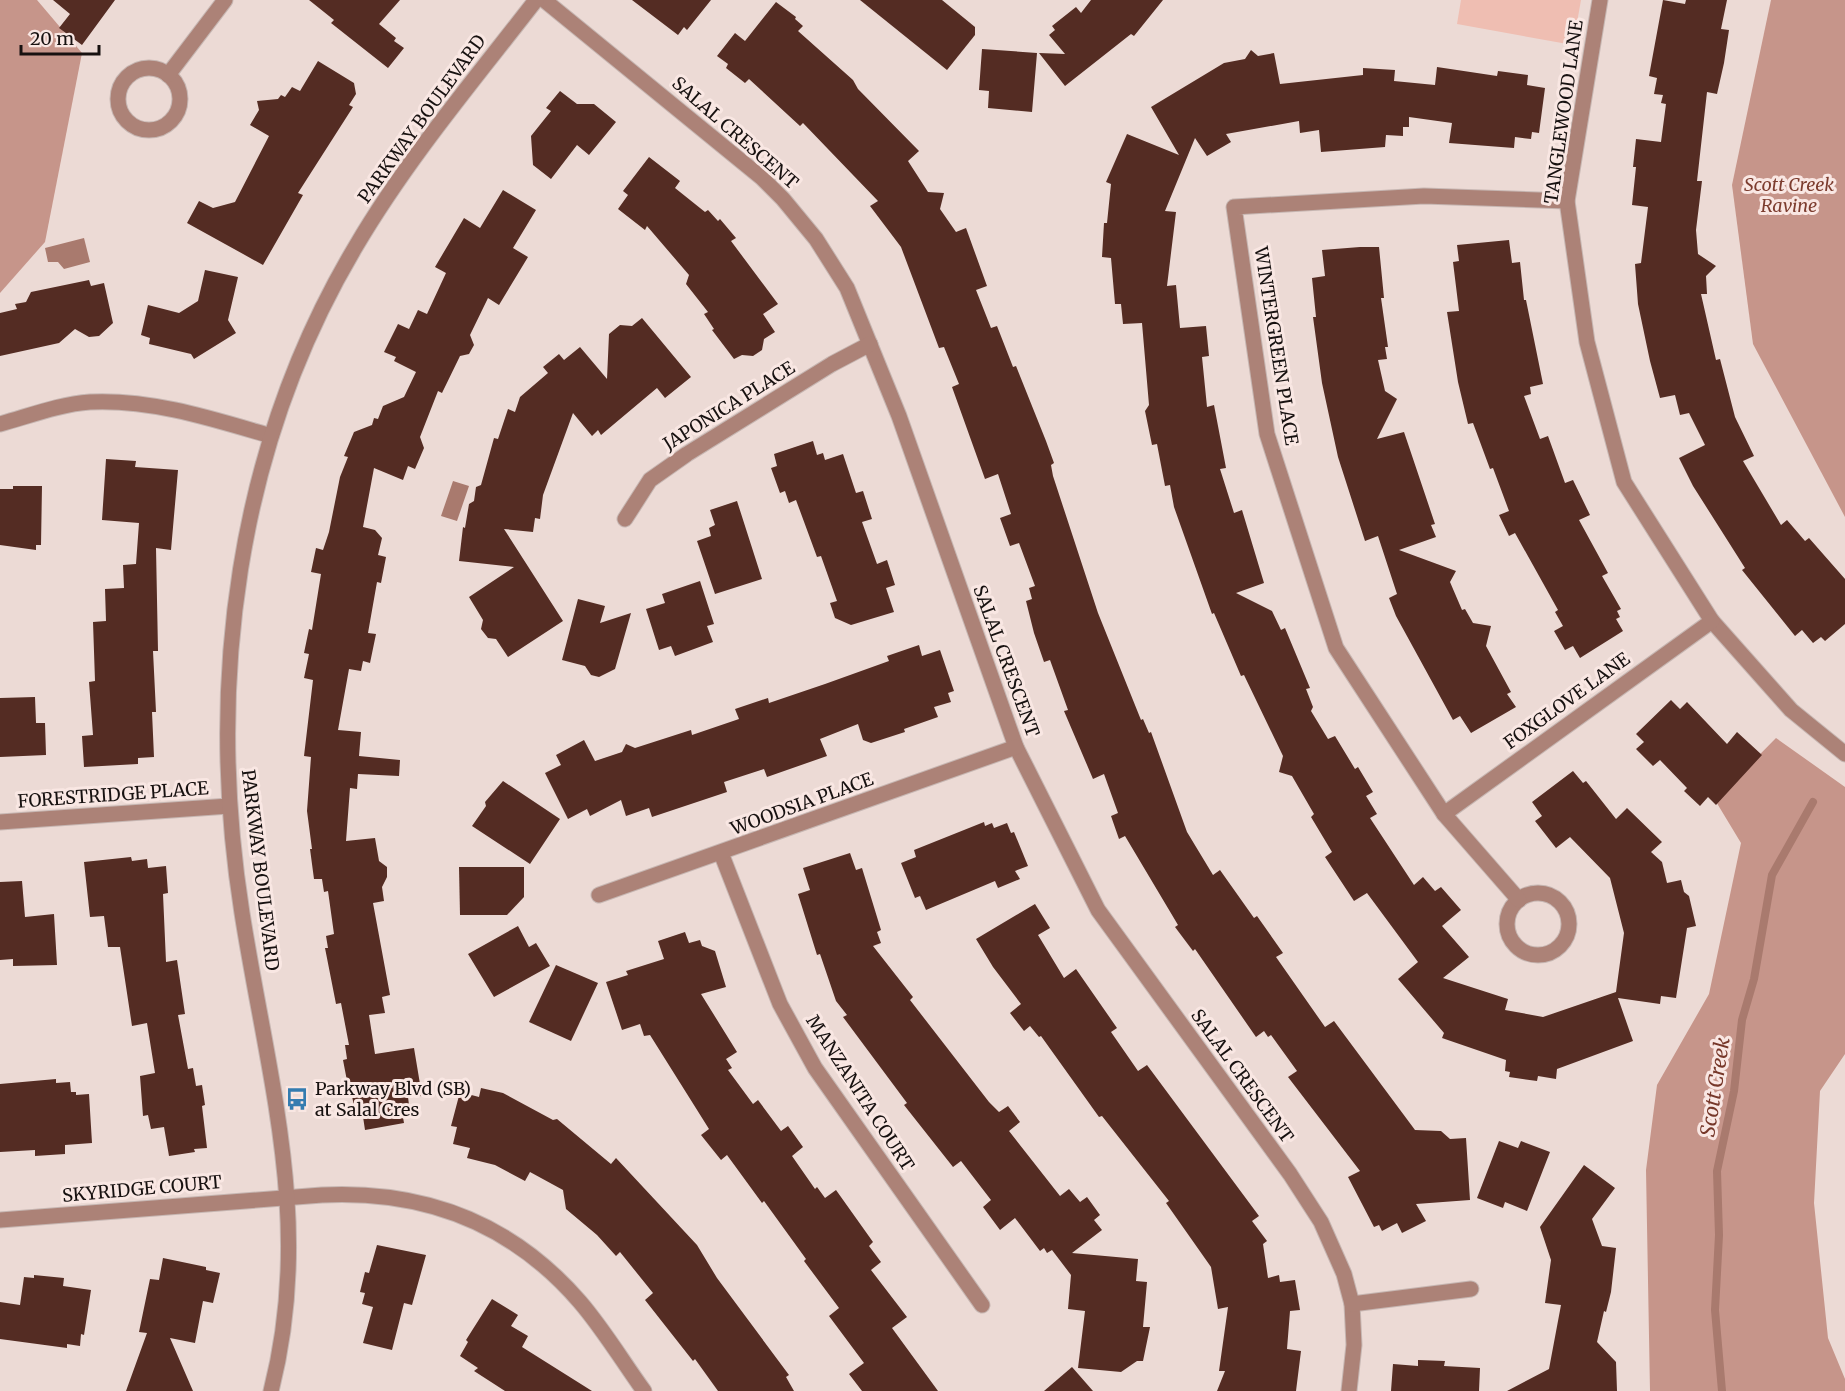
<svg xmlns="http://www.w3.org/2000/svg" width="1845" height="1391" font-family="Merriweather,serif">
	<style>
		.green { fill: #efbeb2 }
		.forest { fill: #c6958a }
		.water { fill: #a97a6e }
		.lines { fill: none; stroke-linecap: round; stroke-linejoin: round }
		.stream { stroke: #a97a6e; stroke-width: 8 }
		.building { fill: #542c23 }
		.minor-casing { stroke: #c6b6b2; stroke-width: 17 }
		.minor { stroke: #ac8277; stroke-width: 15 }
		.labels { text-anchor: middle; stroke-width: 6; stroke-linejoin: round; paint-order: stroke }
		.street-label { font-size: 18px; fill: #171110; stroke: #f9e7e3 }
		.park-label { font-size: 18px; font-style: italic; fill: #7c3c2e; stroke: #f9e7e3 }
		.poi-label { font-size: 18px; fill: #171110; stroke: #f9e7e3; text-anchor: start }
		.water-label { font-size: 20px; font-style: italic; fill: #763729; stroke: #f9e7e3 }
	</style>
	<rect width="100%" height="100%" fill="#ecdad5"/>
	<!-- green -->
	<polygon class="green" points="1461,0 1581,0 1573,45 1457,24"/>
	<!-- forest -->
	<g class="forest">
		<polygon points="0,0 37,0 82,53 45,242 0,293"/>
		<polygon points="1771,0 1845,0 1845,517 1753,344 1732,185"/>
		<polygon points="1776,738 1845,787 1845,1054 1820,1091 1814,1203 1828,1338 1845,1379 1845,1391 1650,1391 1646,1170 1657,1085 1709,994 1741,843 1715,800"/>
	</g>
	<!-- water -->
	<g class="water">
		<polygon points="84,238 90,262 64,269 58,262 48,262 45,248"/>
		<polygon points="453,481 469,486 457,521 441,516"/>
	</g>
	<g class="lines">
		<!-- stream -->
		<polyline class="stream" points="1722,1391 1715,1310 1719,1235 1717,1171 1734,1091 1742,1020 1754,979 1772,875 1813,802"/>
	</g>
	<!-- building -->
	<g class="building">
		<polygon points="53,0 115,0 82,45 59,28 70,14"/>
		<polygon points="309,0 400,0 379,24 396,38 394,41 404,48 388,68 331,23 334,20"/>
		<polygon points="632,0 711,0 687,30 684,27 678,35"/>
		<polygon points="860,0 942,0 975,27 975,35 947,70"/>
		<polygon points="1091,0 1163,0 1134,36 1131,34 1065,86 1039,53 1065,54 1049,35 1055,30 1052,26 1076,7 1081,13"/>
		<polygon points="1663,0 1685,4 1686,0 1727,0 1721,29 1729,30 1724,63 1717,94 1707,92 1697,181 1702,181 1696,230 1698,254 1716,266 1706,276 1707,294 1701,294 1716,360 1720,359 1735,417 1754,456 1743,461 1781,525 1787,520 1805,541 1809,538 1845,579 1845,624 1825,641 1821,637 1813,643 1802,630 1795,636 1742,570 1745,568 1693,486 1679,458 1705,445 1689,413 1680,415 1675,395 1660,398 1650,361 1638,304 1635,264 1641,263 1648,207 1632,205 1636,167 1633,167 1636,139 1661,142 1666,104 1661,103 1663,95 1654,94 1657,78 1649,76"/>
		<polygon points="776,2 796,17 795,19 803,26 798,31 853,80 858,89 919,151 908,161 928,192 944,193 940,209 956,232 966,228 987,286 976,290 991,328 997,326 1013,367 1016,366 1046,441 1054,463 1051,465 1053,476 1098,613 1141,720 1143,719 1149,733 1151,732 1187,832 1213,875 1220,870 1254,918 1257,916 1283,953 1276,957 1325,1027 1334,1021 1415,1130 1441,1131 1450,1139 1466,1138 1470,1200 1416,1204 1426,1221 1402,1233 1397,1223 1382,1231 1379,1225 1374,1227 1348,1177 1360,1171 1288,1077 1297,1071 1271,1035 1268,1037 1264,1031 1256,1037 1195,949 1193,951 1175,927 1178,925 1125,836 1119,839 1111,816 1118,813 1104,774 1093,779 1064,711 1068,710 1050,660 1044,662 1034,633 1026,601 1032,599 1029,588 1035,586 1019,543 1010,546 1000,518 1011,514 998,474 985,479 952,387 959,384 944,347 939,348 901,247 870,206 878,201 803,123 800,126 749,79 745,83 726,68 728,64 717,56 735,33 745,41"/>
		<polygon points="982,49 1037,53 1032,112 988,108 989,91 979,90"/>
		<polygon points="1251,50 1258,56 1274,53 1280,84 1363,75 1363,68 1395,70 1394,81 1435,85 1437,67 1497,76 1498,71 1528,75 1527,85 1545,88 1539,133 1532,132 1531,139 1515,137 1514,148 1449,143 1452,123 1409,117 1409,127 1403,127 1403,136 1386,135 1385,147 1321,152 1319,130 1300,133 1299,121 1226,134 1231,142 1207,156 1195,138 1165,211 1176,212 1167,286 1176,285 1180,328 1206,326 1209,356 1202,357 1207,407 1214,405 1226,468 1220,469 1234,513 1242,510 1264,583 1236,593 1272,611 1281,630 1285,628 1310,688 1306,689 1313,707 1311,711 1328,739 1335,736 1355,769 1358,767 1373,792 1366,796 1377,814 1370,818 1414,885 1423,877 1435,891 1441,887 1461,910 1442,926 1469,957 1443,978 1508,999 1505,1010 1543,1017 1616,992 1624,933 1610,878 1570,837 1556,848 1535,821 1542,816 1532,802 1573,771 1583,783 1586,781 1616,819 1627,808 1662,842 1651,852 1662,862 1667,883 1681,880 1684,892 1689,896 1696,926 1687,928 1676,998 1661,996 1660,1004 1618,998 1633,1041 1557,1069 1556,1079 1538,1076 1537,1081 1509,1077 1510,1072 1505,1071 1506,1060 1442,1038 1444,1033 1398,979 1418,962 1367,893 1354,901 1325,857 1332,852 1311,817 1314,814 1292,776 1279,772 1283,756 1244,675 1241,676 1214,613 1212,614 1174,507 1170,485 1165,486 1157,444 1152,445 1145,411 1149,405 1142,323 1123,324 1121,304 1115,304 1111,258 1102,257 1104,223 1107,223 1111,184 1106,182 1127,134 1179,155 1151,107 1224,63 1245,59"/>
		<polygon points="318,61 354,83 356,94 349,105 353,107 298,193 303,195 263,265 187,223 199,201 213,208 235,202 269,136 250,125 259,110 257,101 278,99 281,95 285,97 292,87 300,91"/>
		<polygon points="560,91 577,104 594,104 616,122 589,155 577,145 551,179 533,165 531,136 551,111 546,108"/>
		<polygon points="649,157 680,181 675,188 705,212 708,210 718,221 720,219 736,238 731,241 778,304 763,314 775,332 764,339 762,350 753,356 742,355 734,359 712,330 714,329 704,314 708,312 686,284 689,275 647,226 645,230 618,209 628,195 623,191"/>
		<polygon points="503,190 536,210 513,248 528,257 499,305 488,298 470,335 474,345 469,354 460,356 442,393 438,391 420,437 424,448 415,469 408,466 403,480 374,468 363,527 375,530 382,538 378,555 386,557 381,583 377,582 368,633 376,634 370,663 363,661 361,671 349,669 338,730 361,732 359,756 400,760 399,776 358,774 357,789 350,788 346,841 375,838 379,861 387,867 387,877 382,887 384,901 373,903 390,995 382,997 385,1013 369,1015 375,1054 414,1048 422,1096 408,1097 409,1105 401,1106 404,1123 365,1130 362,1110 355,1111 350,1086 348,1086 343,1060 347,1059 345,1045 349,1045 341,1003 336,1004 325,948 328,948 326,936 334,934 328,891 324,892 322,879 314,879 310,849 312,849 307,811 311,757 304,756 313,680 304,678 309,654 304,653 309,629 312,630 321,574 311,572 316,548 323,550 329,532 340,477 348,457 344,456 354,432 372,425 374,418 378,419 383,406 404,397 416,372 394,361 396,357 384,352 398,324 409,329 418,310 427,314 446,273 435,267 464,218 480,228"/>
		<polygon points="1509,240 1512,263 1520,262 1524,300 1526,300 1543,384 1530,387 1531,394 1524,396 1540,439 1548,436 1565,483 1573,480 1590,515 1579,520 1608,573 1602,576 1621,609 1617,611 1620,617 1616,619 1623,631 1580,658 1573,646 1565,650 1554,631 1563,626 1555,612 1558,610 1515,533 1509,536 1499,515 1509,511 1493,468 1490,469 1473,423 1468,424 1458,382 1447,312 1459,311 1453,262 1459,261 1457,245"/>
		<polygon points="1360,247 1379,247 1384,298 1381,298 1388,347 1385,347 1387,359 1378,360 1385,391 1397,399 1377,439 1404,432 1435,524 1431,525 1436,537 1399,550 1456,571 1450,582 1462,610 1465,609 1473,623 1491,626 1486,646 1511,692 1507,694 1516,707 1471,733 1460,716 1453,720 1396,616 1389,598 1397,594 1378,536 1365,541 1338,457 1322,383 1313,317 1316,317 1312,278 1325,276 1322,250"/>
		<polygon points="205,270 238,277 228,320 236,333 194,359 191,354 149,344 150,338 141,335 148,305 179,313 198,301"/>
		<polygon points="89,280 91,286 104,283 113,323 99,336 89,337 75,329 59,343 0,356 0,313 17,309 15,304 26,302 31,292"/>
		<polygon points="642,318 691,377 665,398 657,388 601,435 598,430 592,436 573,413 543,495 540,519 535,518 533,532 504,529 563,621 508,657 496,639 488,638 481,629 483,620 469,597 514,567 459,561 463,527 465,528 469,504 474,501 476,487 481,485 494,438 498,439 508,409 515,412 520,397 548,373 543,367 559,354 564,360 580,347 607,379 609,334 620,325 632,326"/>
		<polygon points="813,441 817,455 823,453 825,460 843,454 856,493 863,491 872,519 862,522 877,564 887,560 895,585 886,588 894,612 851,625 835,618 830,603 837,601 821,556 817,557 796,500 789,503 785,491 780,493 771,468 777,466 774,454"/>
		<polygon points="106,459 136,461 135,467 178,470 171,550 156,548 158,651 153,651 156,712 152,712 154,757 138,758 138,764 84,767 82,736 93,735 89,682 95,681 93,622 106,621 105,589 124,588 123,565 136,564 139,523 102,520"/>
		<polygon points="13,486 42,486 41,545 36,545 36,550 0,545 0,489 13,489"/>
		<polygon points="737,501 762,579 715,594 697,541 711,536 709,528 715,525 710,510"/>
		<polygon points="700,581 714,624 707,626 713,642 675,656 671,646 659,650 646,609 665,603 662,594"/>
		<polygon points="578,599 605,606 600,623 631,613 615,669 599,677 591,675 585,666 562,660"/>
		<polygon points="919,645 922,656 940,650 954,691 948,693 951,702 934,707 938,717 904,729 905,732 871,743 863,740 858,724 820,739 827,756 767,777 764,769 724,782 727,792 652,817 649,808 626,816 621,800 590,816 587,809 568,819 545,773 561,765 556,755 584,740 595,761 622,752 626,744 635,748 691,730 692,735 739,719 735,709 768,698 769,703 825,684 889,661 887,656"/>
		<polygon points="35,697 36,723 45,723 46,755 0,757 0,698"/>
		<polygon points="1671,700 1680,709 1687,702 1727,744 1737,732 1762,755 1716,805 1708,797 1700,806 1684,791 1687,788 1660,760 1653,766 1636,749 1644,742 1636,734"/>
		<polygon points="503,781 560,819 530,864 472,826 486,806 485,802"/>
		<polygon points="984,822 985,826 992,823 994,828 1007,823 1011,833 1014,832 1028,866 1015,871 1020,879 998,888 995,881 926,910 920,896 915,898 901,863 916,857 914,850"/>
		<polygon points="850,853 856,870 862,868 881,930 877,932 881,943 873,946 913,997 910,1000 989,1102 999,1112 1008,1106 1020,1122 1009,1131 1060,1196 1069,1189 1080,1202 1087,1197 1100,1215 1094,1220 1102,1230 1072,1253 1138,1259 1136,1281 1147,1282 1143,1327 1150,1327 1143,1361 1137,1361 1121,1372 1078,1368 1085,1311 1068,1309 1071,1275 1052,1250 1047,1253 1044,1248 1040,1251 1015,1218 1000,1230 983,1207 991,1200 961,1161 953,1167 904,1105 907,1103 843,1017 847,1015 836,1001 820,954 817,955 798,894 810,890 803,868"/>
		<polygon points="131,857 132,861 147,859 148,868 166,866 168,893 163,894 166,962 177,960 185,1014 178,1015 188,1069 193,1068 196,1086 202,1085 205,1105 202,1106 207,1148 194,1149 195,1152 169,1156 164,1127 151,1129 148,1115 143,1116 140,1076 155,1073 147,1023 132,1026 120,947 108,947 104,916 90,917 84,862"/>
		<polygon points="459,867 524,867 524,897 507,915 460,915"/>
		<polygon points="22,881 25,917 54,914 57,965 13,966 13,959 0,960 0,882"/>
		<polygon points="1035,904 1050,928 1038,935 1064,978 1076,969 1117,1028 1111,1032 1138,1071 1147,1065 1259,1216 1252,1221 1267,1241 1263,1244 1268,1278 1279,1275 1280,1282 1295,1280 1300,1310 1290,1311 1287,1349 1301,1351 1296,1391 1217,1391 1225,1371 1219,1371 1228,1307 1218,1309 1211,1267 1166,1203 1169,1201 1102,1116 1099,1117 1041,1036 1039,1037 1030,1026 1024,1031 1010,1013 1021,1004 993,967 976,939"/>
		<polygon points="518,926 529,947 536,943 550,966 494,997 468,954"/>
		<polygon points="685,932 689,943 700,940 702,946 715,951 726,987 701,994 737,1052 726,1059 732,1068 728,1070 753,1104 758,1100 781,1131 788,1126 803,1147 792,1156 815,1189 817,1187 825,1198 836,1190 873,1242 869,1246 881,1262 871,1270 907,1317 892,1328 938,1391 862,1391 849,1374 864,1363 829,1316 839,1308 804,1261 806,1259 764,1201 762,1203 727,1155 721,1160 701,1135 709,1129 650,1035 644,1036 640,1024 622,1030 606,982 628,975 626,971 664,959 658,941"/>
		<polygon points="556,965 598,983 571,1041 529,1022"/>
		<polygon points="56,1079 56,1083 70,1082 71,1092 76,1092 76,1095 89,1094 92,1143 65,1145 65,1154 35,1156 35,1150 0,1152 0,1084"/>
		<polygon points="481,1088 503,1093 553,1120 557,1119 611,1164 616,1158 697,1245 717,1278 789,1375 786,1377 794,1391 718,1391 695,1359 693,1361 645,1300 653,1293 620,1252 616,1256 597,1235 566,1209 563,1190 530,1172 525,1181 495,1165 467,1158 470,1148 453,1144 457,1127 451,1126 460,1092 479,1097"/>
		<polygon points="1499,1141 1518,1148 1521,1141 1550,1152 1527,1211 1505,1202 1503,1208 1477,1198"/>
		<polygon points="1584,1165 1615,1188 1592,1219 1602,1246 1616,1248 1611,1292 1606,1312 1604,1311 1597,1342 1616,1362 1617,1391 1507,1391 1549,1369 1561,1305 1545,1303 1551,1260 1540,1227"/>
		<polygon points="377,1245 426,1255 412,1305 404,1303 392,1350 363,1343 373,1307 362,1304 365,1293 360,1292 365,1272 369,1273"/>
		<polygon points="163,1258 206,1267 206,1270 220,1273 213,1303 203,1301 195,1343 170,1338 193,1391 126,1391 147,1333 139,1332 150,1279 159,1280"/>
		<polygon points="34,1275 64,1278 63,1286 91,1290 84,1335 81,1334 80,1346 67,1344 67,1348 0,1339 0,1302 20,1305 24,1277 34,1278"/>
		<polygon points="492,1299 518,1315 511,1326 528,1336 522,1347 592,1391 505,1391 474,1371 478,1368 460,1356 468,1342 466,1340"/>
		<polygon points="1418,1360 1445,1361 1444,1366 1480,1368 1479,1391 1391,1391 1393,1364 1418,1366"/>
		<polygon points="1072,1367 1093,1391 1044,1391"/>
	</g>
	<g class="lines">
		<!-- minor casing -->
		<g class="minor-casing">
			<g id="minor">
				<polyline points="544,0 762,178 783,199 816,239 847,288 899,416 1016,747 1098,910 1290,1174 1321,1222 1344,1274 1352,1304 1354,1345 1349,1391"/>
				<polyline points="1600,0 1567,201 1587,342 1624,482 1712,621 1791,710 1845,754"/>
				<circle cx="149" cy="99" r="31"/>
				<polyline points="168,75 225,0"/>
				<path d="M0,424c29,-8 60,-20 90,-22 62,-3 123,17 181,34"/>
				<polyline points="625,519 650,480 687,454 832,364 870,344"/>
				<polyline points="1444,814 1712,621"/>
				<polyline points="0,822 229,806"/>
				<polyline points="721,853 780,1004 815,1068 982,1305"/>
				<circle cx="1538" cy="924" r="31"/>
				<polyline points="599,895 1016,747"/>
				<polyline points="1519,900 1444,814 1336,648 1267,434 1234,207 1424,196 1567,201"/>
				<path d="M0,1220l322,-25c103,-5 190,28 258,107 24,28 43,60 64,89"/>
				<polyline points="1352,1304 1471,1289"/>
				<path d="M271,1391c43,-167 -3,-313 -29,-478 -36,-228 -6,-466 114,-667 52,-88 118,-166 180,-246"/>
			</g>
		</g>
		<!-- minor -->
		<use href="#minor" class="minor"/>
	</g>
	<!-- icons -->
	<defs>
		<g id="bus-bare" transform="scale(1.8)"><path d="M-5-6H5V4H4V6H2V4H-2V6H-4V4H-5ZM-3.5-4V0h7V-4ZM-3.5 1.2v1.5H-2V1.2ZM2 1.2v1.5H3.5V1.2Z" fill="#347cb0" stroke="#f9e7e3" stroke-width="2.5" paint-order="stroke"/></g>
	</defs>
	<g fill-rule="evenodd">
		<use href="#bus-bare" x="297" y="1099"/>
	</g>
	<g class="labels">
		<!-- street labels -->
		<g class="street-label">
			<text transform="translate(1564 112) rotate(-82)" y="6">TANGLEWOOD LANE</text>
			<text transform="translate(422 119) rotate(-54)" y="6">PARKWAY BOULEVARD</text>
			<text transform="translate(735 133) rotate(41)" y="6">SALAL CRESCENT</text>
			<text transform="translate(1276 346) rotate(81)" y="6">WINTERGREEN PLACE</text>
			<text transform="translate(729 406) rotate(-32)" y="6">JAPONICA PLACE</text>
			<text transform="translate(1006 661) rotate(70)" y="6">SALAL CRESCENT</text>
			<text transform="translate(1567 701) rotate(-36)" y="6">FOXGLOVE LANE</text>
			<text transform="translate(113 795) rotate(-4)" y="6">FORESTRIDGE PLACE</text>
			<text transform="translate(802 804) rotate(-20)" y="6">WOODSIA PLACE</text>
			<text transform="translate(260 870) rotate(83)" y="6">PARKWAY BOULEVARD</text>
			<text transform="translate(1242 1076) rotate(54)" y="6">SALAL CRESCENT</text>
			<text transform="translate(860 1093) rotate(57)" y="6">MANZANITA COURT</text>
			<text transform="translate(142 1189) rotate(-5)" y="6">SKYRIDGE COURT</text>
		</g>
		<!-- park labels -->
		<g class="park-label">
			<text x="1789" y="191">Scott Creek<tspan x="1789" dy="21">Ravine</tspan></text>
		</g>
		<!-- poi labels -->
		<g class="poi-label">
			<text x="315" y="1095">Parkway Blvd (SB)<tspan x="315" dy="21">at Salal Cres</tspan></text>
		</g>
		<!-- water labels -->
		<g class="water-label">
			<text transform="translate(1715 1087) rotate(-81)" y="7">Scott Creek</text>
		</g>
	</g>
	<!-- scale -->
	<path d="M21 45v9h78v-9" fill="none" stroke="#171110" stroke-width="3"/>
	<text x="30" y="45" font-size="18" fill="#171110" stroke="#f9e7e3" stroke-width="4.5" paint-order="stroke">20 m</text>
</svg>
